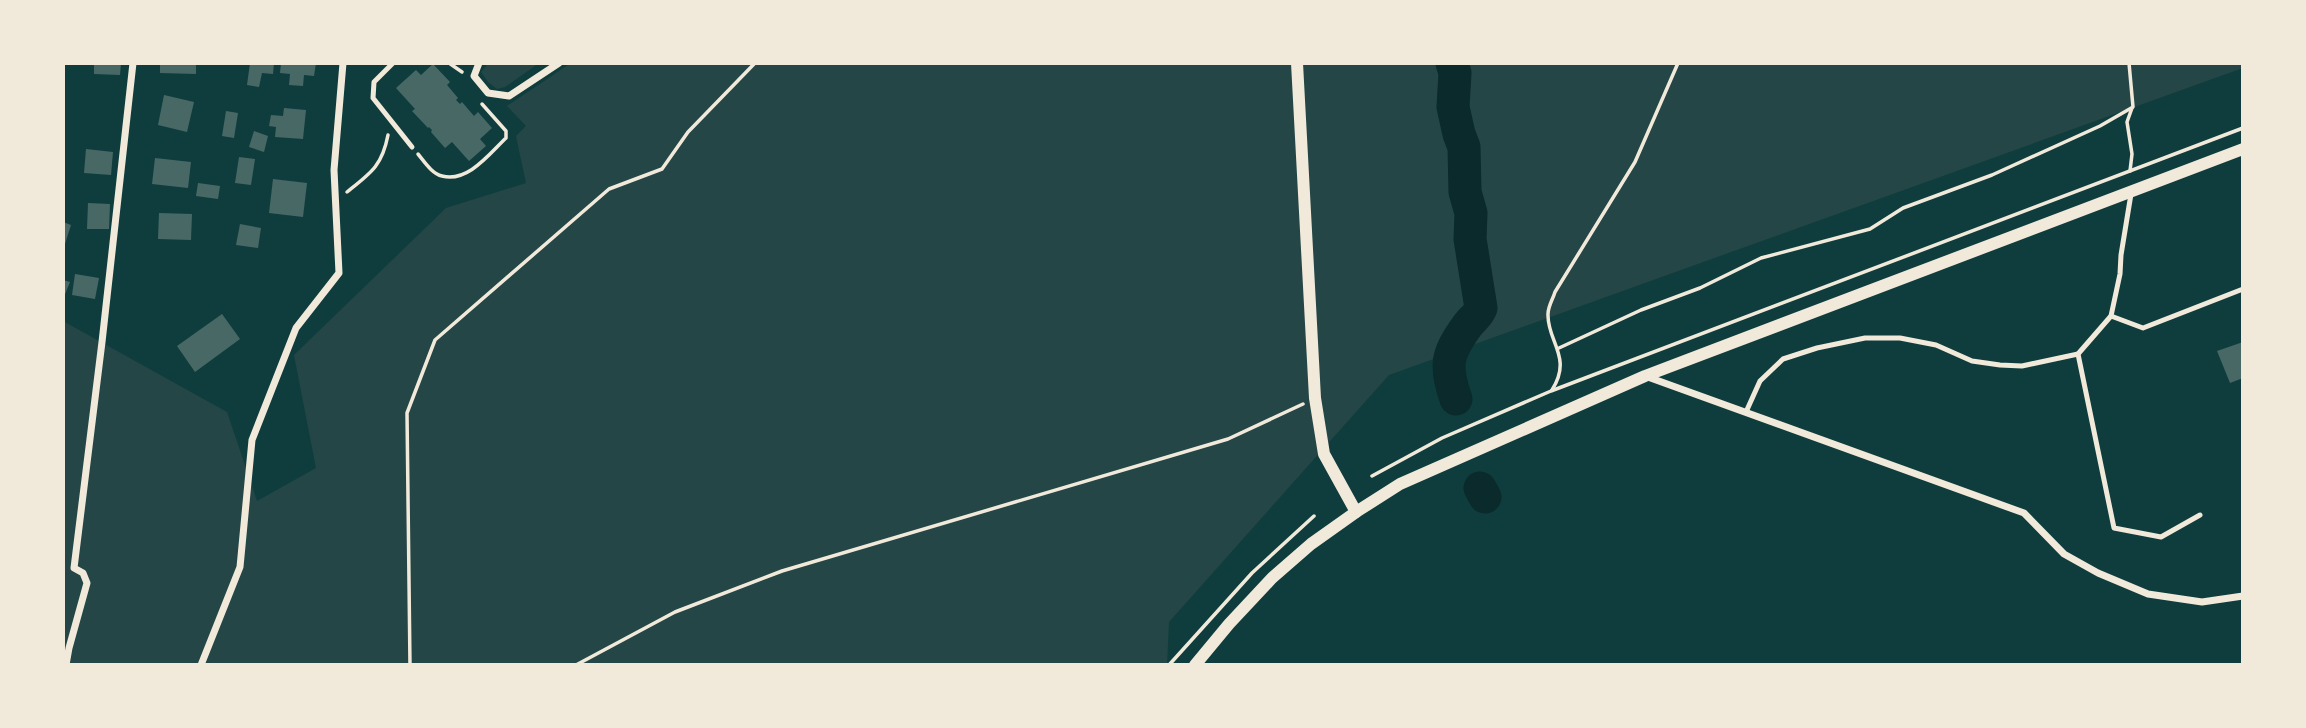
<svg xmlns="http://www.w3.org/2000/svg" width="2306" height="728" font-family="'Titillium Web',sans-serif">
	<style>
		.green { fill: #244646 }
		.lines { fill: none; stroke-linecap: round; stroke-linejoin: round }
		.river { stroke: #0a2a2b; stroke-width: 33 }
		.building { fill: #486865 }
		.path { stroke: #f1e9da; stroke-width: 3.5 }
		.service { stroke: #f1e9da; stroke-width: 5 }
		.minor { stroke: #f1e9da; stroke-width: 7 }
		.tertiary { stroke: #f1e9da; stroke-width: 12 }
	</style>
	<rect width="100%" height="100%" fill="#0f3d3e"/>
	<!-- green -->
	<g class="green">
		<polygon points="489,63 539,63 505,87 497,89 488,82 481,72"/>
		<polygon points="571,63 2243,63 2243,68 1389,375 1169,622 1167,665 63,665 63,321 227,412 257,501 316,468 294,355 446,208 526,183 516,136 526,126 507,106"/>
	</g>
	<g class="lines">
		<!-- river -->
		<g class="river">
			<path d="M1452,63l3,10 -2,34 6,27 5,13 1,45 6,21 -1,26 11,69c-3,8 -9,11 -14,18 -20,28 -23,39 -11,73"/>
			<polyline points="1480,488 1485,497"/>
		</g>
	</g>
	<!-- building -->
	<g class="building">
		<polygon points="94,63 121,63 120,75 94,74"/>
		<polygon points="160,63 196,63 196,74 160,73"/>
		<polygon points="250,63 274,63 273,74 262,73 259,87 247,85"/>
		<polygon points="281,63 316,63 314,76 304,75 303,86 289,85 290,74 280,73"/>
		<polygon points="433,64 450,82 447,85 458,98 456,100 460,104 462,102 474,116 478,112 492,128 480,139 486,146 469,161 452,142 445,148 431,132 432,130 429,127 428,128 412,111 415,109 396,88 416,70 421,75"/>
		<polygon points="164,95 194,102 187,132 158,125"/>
		<polygon points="284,108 306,110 303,139 275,137 276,127 269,126 271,115 283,116"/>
		<polygon points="226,111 238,113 234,138 222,136"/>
		<polygon points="254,131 268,136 264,152 249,147"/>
		<polygon points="86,149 113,152 111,175 84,173"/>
		<polygon points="239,157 255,159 251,185 235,183"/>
		<polygon points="155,158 191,162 188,188 152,184"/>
		<polygon points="273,179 307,183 303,217 269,213"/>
		<polygon points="198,183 220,186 218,199 196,196"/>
		<polygon points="88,203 110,204 109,229 87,229"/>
		<polygon points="159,213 192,214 191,240 158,239"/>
		<polygon points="63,222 71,225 64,247 63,247"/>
		<polygon points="240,224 261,228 258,248 236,245"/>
		<polygon points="75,274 99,278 95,299 72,295"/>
		<polygon points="63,280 70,282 63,299"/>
		<polygon points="222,314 240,339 195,372 177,346"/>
		<polygon points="2243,342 2243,378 2230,383 2217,351"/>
	</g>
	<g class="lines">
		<!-- path -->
		<g class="path">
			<polyline points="449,63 462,72"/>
			<path d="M418,154c6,7 14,20 24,22 26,7 48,-23 64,-38v-7l-24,-27"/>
			<polyline points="2130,171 2132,154 2127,122 2132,108"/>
			<path d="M347,192c24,-19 35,-26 41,-57"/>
			<polyline points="1559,348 1641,310 1700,288 1761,258 1870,229 1903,208 1992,175 2100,126 2133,107 2129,63"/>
			<path d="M1552,390c21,-33 -5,-48 -4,-76 0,-8 5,-15 7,-22l80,-130 43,-99"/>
			<polyline points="1372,476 1442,438 1551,391 2243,128"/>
			<polyline points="410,665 407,413 435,340 609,189 662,169 688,132 755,63"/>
			<polyline points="576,665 675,612 782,571 1228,439 1303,404"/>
			<polyline points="1169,665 1252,573 1314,516"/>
		</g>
		<!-- service -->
		<g class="service">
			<polyline points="393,63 374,82 373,98 412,147"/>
			<polyline points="2131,194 2121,255 2120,274 2111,316 2078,354 2114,528 2161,537 2200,515"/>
			<polyline points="2111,316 2143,328 2243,289"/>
			<polyline points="1746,412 1760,381 1783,359 1817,348 1865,338 1900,338 1936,345 1972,361 2000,365 2022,366 2078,354"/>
		</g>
		<!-- minor -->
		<g class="minor">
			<polyline points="479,63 474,76 488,93 509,96 559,63"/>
			<polyline points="1645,376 2024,513 2064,554 2098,573 2148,594 2202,602 2243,596"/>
			<polyline points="66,665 69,648 87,583 83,573 74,568 102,342 133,63"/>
			<polyline points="201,665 240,567 252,440 296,328 339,273 334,170 343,63"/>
		</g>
		<!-- tertiary -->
		<g class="tertiary">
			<polyline points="1297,63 1315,398 1324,454 1356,512"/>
			<polyline points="1195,665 1229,624 1272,578 1311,544 1356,512 1400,484 1645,376 2243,149"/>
		</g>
	</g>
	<!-- border -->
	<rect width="2306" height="728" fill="none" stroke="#f1e9da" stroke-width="130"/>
</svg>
